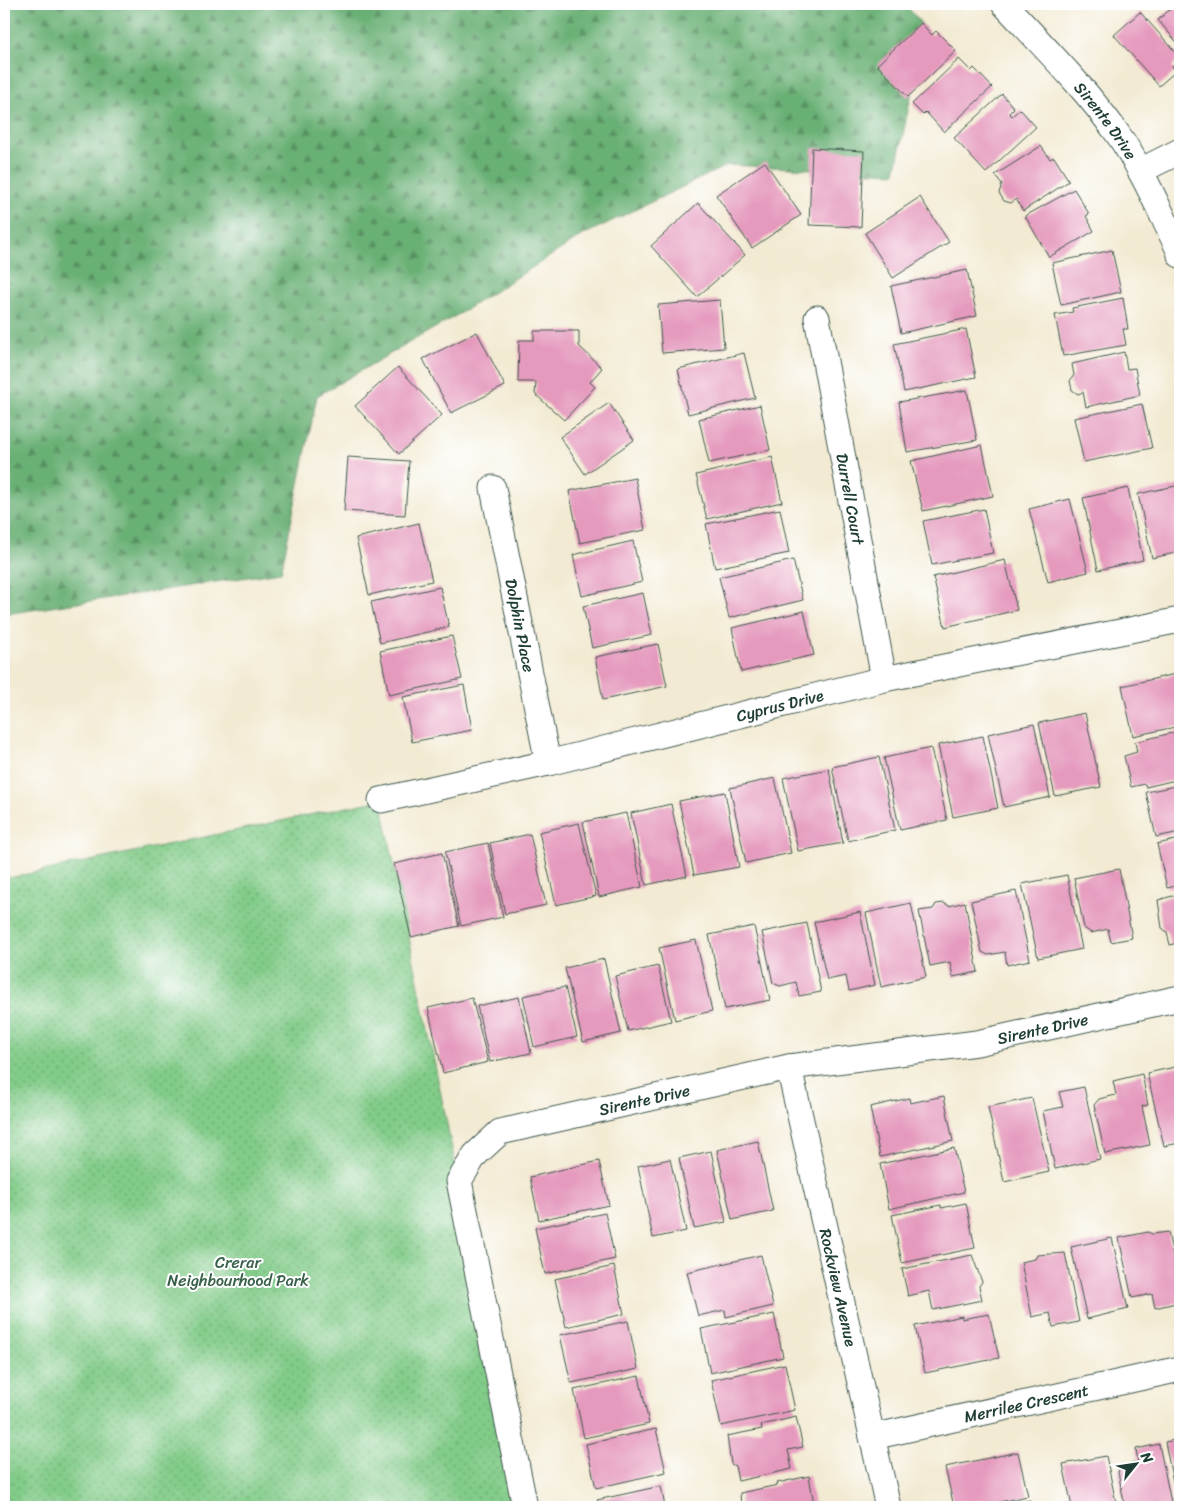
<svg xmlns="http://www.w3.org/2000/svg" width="1184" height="1511" font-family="Sriracha,sans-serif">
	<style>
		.forest { fill: url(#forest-firs); stroke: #447654 }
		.park { fill: url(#park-dots); stroke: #50845e }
		.building { fill: #e59abd }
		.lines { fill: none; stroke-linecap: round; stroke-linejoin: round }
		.minor-casing { stroke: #3f574c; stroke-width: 27 }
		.minor { stroke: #fff; stroke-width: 25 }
		.labels { text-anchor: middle; stroke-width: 4; stroke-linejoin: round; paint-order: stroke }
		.street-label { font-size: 16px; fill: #1f3d34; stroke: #fff }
		.park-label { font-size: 16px; fill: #386149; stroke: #fff }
	</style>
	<defs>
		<pattern id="forest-firs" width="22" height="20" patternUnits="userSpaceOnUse" patternTransform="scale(1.25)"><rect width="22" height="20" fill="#69b075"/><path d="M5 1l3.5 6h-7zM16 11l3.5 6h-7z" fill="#569061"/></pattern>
		<pattern id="park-dots" width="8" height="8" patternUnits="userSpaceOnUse" patternTransform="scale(1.25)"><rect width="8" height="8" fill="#82cc89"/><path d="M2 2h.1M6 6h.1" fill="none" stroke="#6aa771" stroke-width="1.8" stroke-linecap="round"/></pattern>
	</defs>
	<rect width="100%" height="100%" fill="#fff"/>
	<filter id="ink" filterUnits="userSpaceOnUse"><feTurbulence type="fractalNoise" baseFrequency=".02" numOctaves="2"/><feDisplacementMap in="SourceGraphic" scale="10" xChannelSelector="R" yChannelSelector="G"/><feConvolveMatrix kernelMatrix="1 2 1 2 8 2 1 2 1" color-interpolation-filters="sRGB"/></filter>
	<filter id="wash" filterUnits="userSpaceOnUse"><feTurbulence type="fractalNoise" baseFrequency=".0096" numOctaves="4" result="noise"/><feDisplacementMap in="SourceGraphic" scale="20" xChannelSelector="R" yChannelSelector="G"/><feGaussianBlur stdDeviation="1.12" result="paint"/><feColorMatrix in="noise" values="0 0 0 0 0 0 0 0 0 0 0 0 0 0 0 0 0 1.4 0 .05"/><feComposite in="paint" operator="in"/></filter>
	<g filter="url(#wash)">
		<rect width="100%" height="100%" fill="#f2ead2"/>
		<!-- forest -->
		<polygon class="forest" points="4,4 905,4 925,28 895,173 728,165 585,234 459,314 317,396 281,572 12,613 4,612"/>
		<!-- park -->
		<polygon class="park" points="381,800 525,1507 4,1507 4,879"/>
		<g id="blocks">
			<!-- building -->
			<g class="building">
				<polygon points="1176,4 1180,4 1180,46 1158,20"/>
				<polygon points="1140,12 1180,57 1180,59 1172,66 1176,71 1159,86 1114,35"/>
				<polygon points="921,23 932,35 936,31 956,51 908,97 877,65"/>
				<polygon points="959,59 971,71 974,68 992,87 944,132 926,112 923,115 912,104"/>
				<polygon points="1002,94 1014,108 1009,113 1012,116 1020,109 1036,127 986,173 954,138"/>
				<polygon points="1041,146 1050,159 1054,157 1069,181 1023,211 1016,199 1011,203 1004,201 999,193 1002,184 995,175"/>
				<polygon points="812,148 864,151 861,227 809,225"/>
				<polygon points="765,162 801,215 752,248 716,195"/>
				<polygon points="1074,189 1089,214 1086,216 1094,231 1049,257 1025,216"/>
				<polygon points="920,197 949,242 893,278 865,233"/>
				<polygon points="698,203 745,255 697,297 651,246"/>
				<polygon points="1112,250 1121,292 1061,305 1052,263"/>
				<polygon points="967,270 977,316 901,333 891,286"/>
				<polygon points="1123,298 1128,329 1123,329 1126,345 1063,356 1055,315 1073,312 1072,308"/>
				<polygon points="720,300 724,348 662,353 658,305"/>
				<polygon points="966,329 976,377 904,392 894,344"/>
				<polygon points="534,331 579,331 579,346 602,368 590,382 595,387 564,420 535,394 536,382 518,382 519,340 534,340"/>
				<polygon points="477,332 505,386 451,413 423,359"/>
				<polygon points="1124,352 1127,369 1135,368 1140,395 1086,407 1083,392 1078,394 1072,390 1070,381 1074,375 1072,364"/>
				<polygon points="744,353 755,398 688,414 678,369"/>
				<polygon points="398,367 442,415 399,454 355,406"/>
				<polygon points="967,390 977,440 907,452 899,402"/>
				<polygon points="609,403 634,440 585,474 560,437"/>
				<polygon points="1142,404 1152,448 1084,462 1074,418"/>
				<polygon points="760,405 770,450 709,463 699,419"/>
				<polygon points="982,445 993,496 923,511 911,461"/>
				<polygon points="348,457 409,461 405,515 344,511"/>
				<polygon points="772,457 782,502 707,519 696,475"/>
				<polygon points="635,478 645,530 580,543 569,491"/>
				<polygon points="1180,485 1180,552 1152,558 1138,494"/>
				<polygon points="1128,488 1143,560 1098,570 1083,498"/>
				<polygon points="1070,499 1088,572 1048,582 1029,509"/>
				<polygon points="780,509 789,553 715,568 706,524"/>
				<polygon points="984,509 993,553 932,565 923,521"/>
				<polygon points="419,523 432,581 369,595 356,538"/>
				<polygon points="633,541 642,582 582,596 573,555"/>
				<polygon points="793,560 803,600 729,618 719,577"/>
				<polygon points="1005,560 1017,610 945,627 933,577"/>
				<polygon points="440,587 449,627 380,643 371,602"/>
				<polygon points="643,593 652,635 592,648 583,606"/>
				<polygon points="804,611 814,655 741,672 732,628"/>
				<polygon points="452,636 462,679 389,695 380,651"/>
				<polygon points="658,644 667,686 603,700 595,657"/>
				<polygon points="1180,673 1180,726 1133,736 1122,686"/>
				<polygon points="464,685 472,730 412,742 403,697"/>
				<polygon points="1085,713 1101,787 1055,796 1039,723"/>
				<polygon points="1034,724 1050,797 1004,807 988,734"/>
				<polygon points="1180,731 1180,779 1146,787 1145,784 1131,787 1124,756 1137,752 1135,742"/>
				<polygon points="983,736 998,808 953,817 938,745"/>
				<polygon points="931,748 947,820 900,830 884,758"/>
				<polygon points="879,757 895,830 848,841 832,767"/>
				<polygon points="829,769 843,843 798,851 783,778"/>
				<polygon points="775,778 791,853 746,863 730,788"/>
				<polygon points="1180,785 1180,832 1156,837 1146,792"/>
				<polygon points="725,792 739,867 694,875 679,801"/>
				<polygon points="671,804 687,876 646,885 631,813"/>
				<polygon points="626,813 642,887 599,897 583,822"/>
				<polygon points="579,823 596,896 556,905 539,832"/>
				<polygon points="530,834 546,905 505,914 490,843"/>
				<polygon points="1180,839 1180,885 1167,888 1157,844"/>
				<polygon points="488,843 503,917 461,926 445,852"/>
				<polygon points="442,853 459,926 411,937 394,864"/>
				<polygon points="1119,869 1132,938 1111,942 1108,929 1091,933 1084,928 1074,878"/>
				<polygon points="1067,875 1082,949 1038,958 1022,884"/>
				<polygon points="1016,891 1030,960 1007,965 1005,952 988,955 982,952 971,901"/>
				<polygon points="1180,894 1180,942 1170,945 1167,932 1162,928 1158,900"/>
				<polygon points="965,902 978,972 953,977 950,962 930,966 919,911 933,909 936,904 944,903 949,906"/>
				<polygon points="911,903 926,977 881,987 866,913"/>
				<polygon points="860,912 875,985 849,991 846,976 827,980 814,922"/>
				<polygon points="807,923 821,992 799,996 796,982 780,986 773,983 762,932"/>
				<polygon points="754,926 770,1000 725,1009 709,935"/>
				<polygon points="696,940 712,1011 675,1020 659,948"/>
				<polygon points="604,959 621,1033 583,1042 565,968"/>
				<polygon points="658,966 671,1021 628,1031 615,976"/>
				<polygon points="565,987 577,1037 534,1047 523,996"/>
				<polygon points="519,997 531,1053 490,1062 477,1006"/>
				<polygon points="472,998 488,1062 443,1073 428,1008"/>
				<polygon points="1180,1066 1180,1143 1164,1146 1147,1073"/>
				<polygon points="1142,1074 1148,1105 1142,1106 1150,1145 1105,1154 1094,1105 1099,1099 1116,1095 1113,1081"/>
				<polygon points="1084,1087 1100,1159 1055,1169 1043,1111 1063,1107 1059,1092"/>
				<polygon points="944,1096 953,1141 880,1157 870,1107 909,1098 910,1103"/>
				<polygon points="1032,1098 1049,1172 1004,1182 988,1107"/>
				<polygon points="758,1141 773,1211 732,1220 717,1150"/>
				<polygon points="954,1148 964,1192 889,1209 880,1164"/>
				<polygon points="711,1151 726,1222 694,1228 679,1158"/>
				<polygon points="670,1159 686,1231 653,1238 638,1166"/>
				<polygon points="599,1161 609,1205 539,1220 530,1177"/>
				<polygon points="966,1203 975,1248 902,1263 892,1215 941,1205 941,1208"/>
				<polygon points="605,1213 615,1259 545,1274 535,1228"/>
				<polygon points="1180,1228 1180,1257 1179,1257 1174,1230"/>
				<polygon points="1148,1232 1152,1234 1168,1232 1180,1289 1180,1302 1155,1308 1152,1294 1132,1298 1119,1238"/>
				<polygon points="1112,1238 1128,1309 1087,1319 1071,1247"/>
				<polygon points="1065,1253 1079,1322 1053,1327 1050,1313 1032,1317 1021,1262 1035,1259 1037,1255"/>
				<polygon points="761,1255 773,1306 726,1317 725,1310 698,1316 687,1272"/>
				<polygon points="972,1255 982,1282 979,1286 982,1300 933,1310 929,1291 908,1296 902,1269"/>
				<polygon points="614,1266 624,1314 566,1327 555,1279"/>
				<polygon points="774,1314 783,1357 710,1373 701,1329"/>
				<polygon points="989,1314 999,1358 925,1373 915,1326 962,1316 962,1319"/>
				<polygon points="628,1321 638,1369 571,1383 560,1335"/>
				<polygon points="785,1364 795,1410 721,1426 711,1380"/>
				<polygon points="639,1376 649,1424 584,1438 574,1390"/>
				<polygon points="796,1417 803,1447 788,1450 792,1469 738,1481 735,1466 731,1464 727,1436 762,1429 761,1425"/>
				<polygon points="656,1429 666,1472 596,1488 586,1444"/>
				<polygon points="1180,1439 1180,1507 1178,1507 1165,1442"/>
				<polygon points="1159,1444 1172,1507 1125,1507 1118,1472 1121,1466 1138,1462 1136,1449"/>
				<polygon points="1018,1452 1028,1496 976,1507 954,1507 945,1467"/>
				<polygon points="1106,1456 1117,1507 1072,1507 1063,1464"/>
				<polygon points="809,1476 814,1504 800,1507 741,1507 740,1493 778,1485 777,1483"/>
				<polygon points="661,1486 665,1507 599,1507 597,1500"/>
				<polygon points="1030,1500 1032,1507 1004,1507 1004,1506"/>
			</g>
		</g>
	</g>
	<g filter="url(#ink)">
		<use href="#blocks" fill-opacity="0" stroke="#3f574c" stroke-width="1"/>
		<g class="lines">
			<!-- minor casing -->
			<g class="minor-casing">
				<g id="minor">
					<path id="s1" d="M1004,4c39,42 80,83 113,129 25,35 43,79 62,117l1,5"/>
					<polyline points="1140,171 1180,151"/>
					<path id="s2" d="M817,318l67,361"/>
					<path id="s3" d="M493,488l55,275"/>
					<path id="s4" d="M381,800l167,-37 336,-84 296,-59"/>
					<path id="s5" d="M789,1067l99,440"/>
					<path id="s6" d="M872,1437l308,-68"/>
					<path id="s7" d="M525,1507l-66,-326 16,-26 25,-23 289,-65 188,-24 203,-45"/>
				</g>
			</g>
			<!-- minor -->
			<use href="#minor" class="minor"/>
		</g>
	</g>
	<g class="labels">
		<!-- street labels -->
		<g class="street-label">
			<text dy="6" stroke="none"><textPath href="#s1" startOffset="155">Sirente Drive</textPath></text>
			<text dy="6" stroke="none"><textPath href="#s2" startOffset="184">Durrell Court</textPath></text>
			<text dy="6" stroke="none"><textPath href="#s3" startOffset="140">Dolphin Place</textPath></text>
			<text dy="6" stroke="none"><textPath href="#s4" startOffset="410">Cyprus Drive</textPath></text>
			<text dy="6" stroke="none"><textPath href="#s7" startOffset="950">Sirente Drive</textPath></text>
			<text dy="6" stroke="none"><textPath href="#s7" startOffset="545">Sirente Drive</textPath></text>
			<text dy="6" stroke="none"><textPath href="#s5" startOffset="226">Rockview Avenue</textPath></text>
			<text dy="6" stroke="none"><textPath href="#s6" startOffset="158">Merrilee Crescent</textPath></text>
		</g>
		<!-- park labels -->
		<g class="park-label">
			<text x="238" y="1268">Crerar<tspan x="238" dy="18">Neighbourhood Park</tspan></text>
		</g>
	</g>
	<!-- margin -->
	<rect width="1184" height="1511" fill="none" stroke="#fff" stroke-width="20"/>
	<!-- north arrow -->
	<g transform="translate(1136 1464) rotate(60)" stroke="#ffffff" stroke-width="4" paint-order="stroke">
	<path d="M0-4L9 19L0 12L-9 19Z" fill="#1f3d34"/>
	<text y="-8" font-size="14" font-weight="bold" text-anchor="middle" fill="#1f3d34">N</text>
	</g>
</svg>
